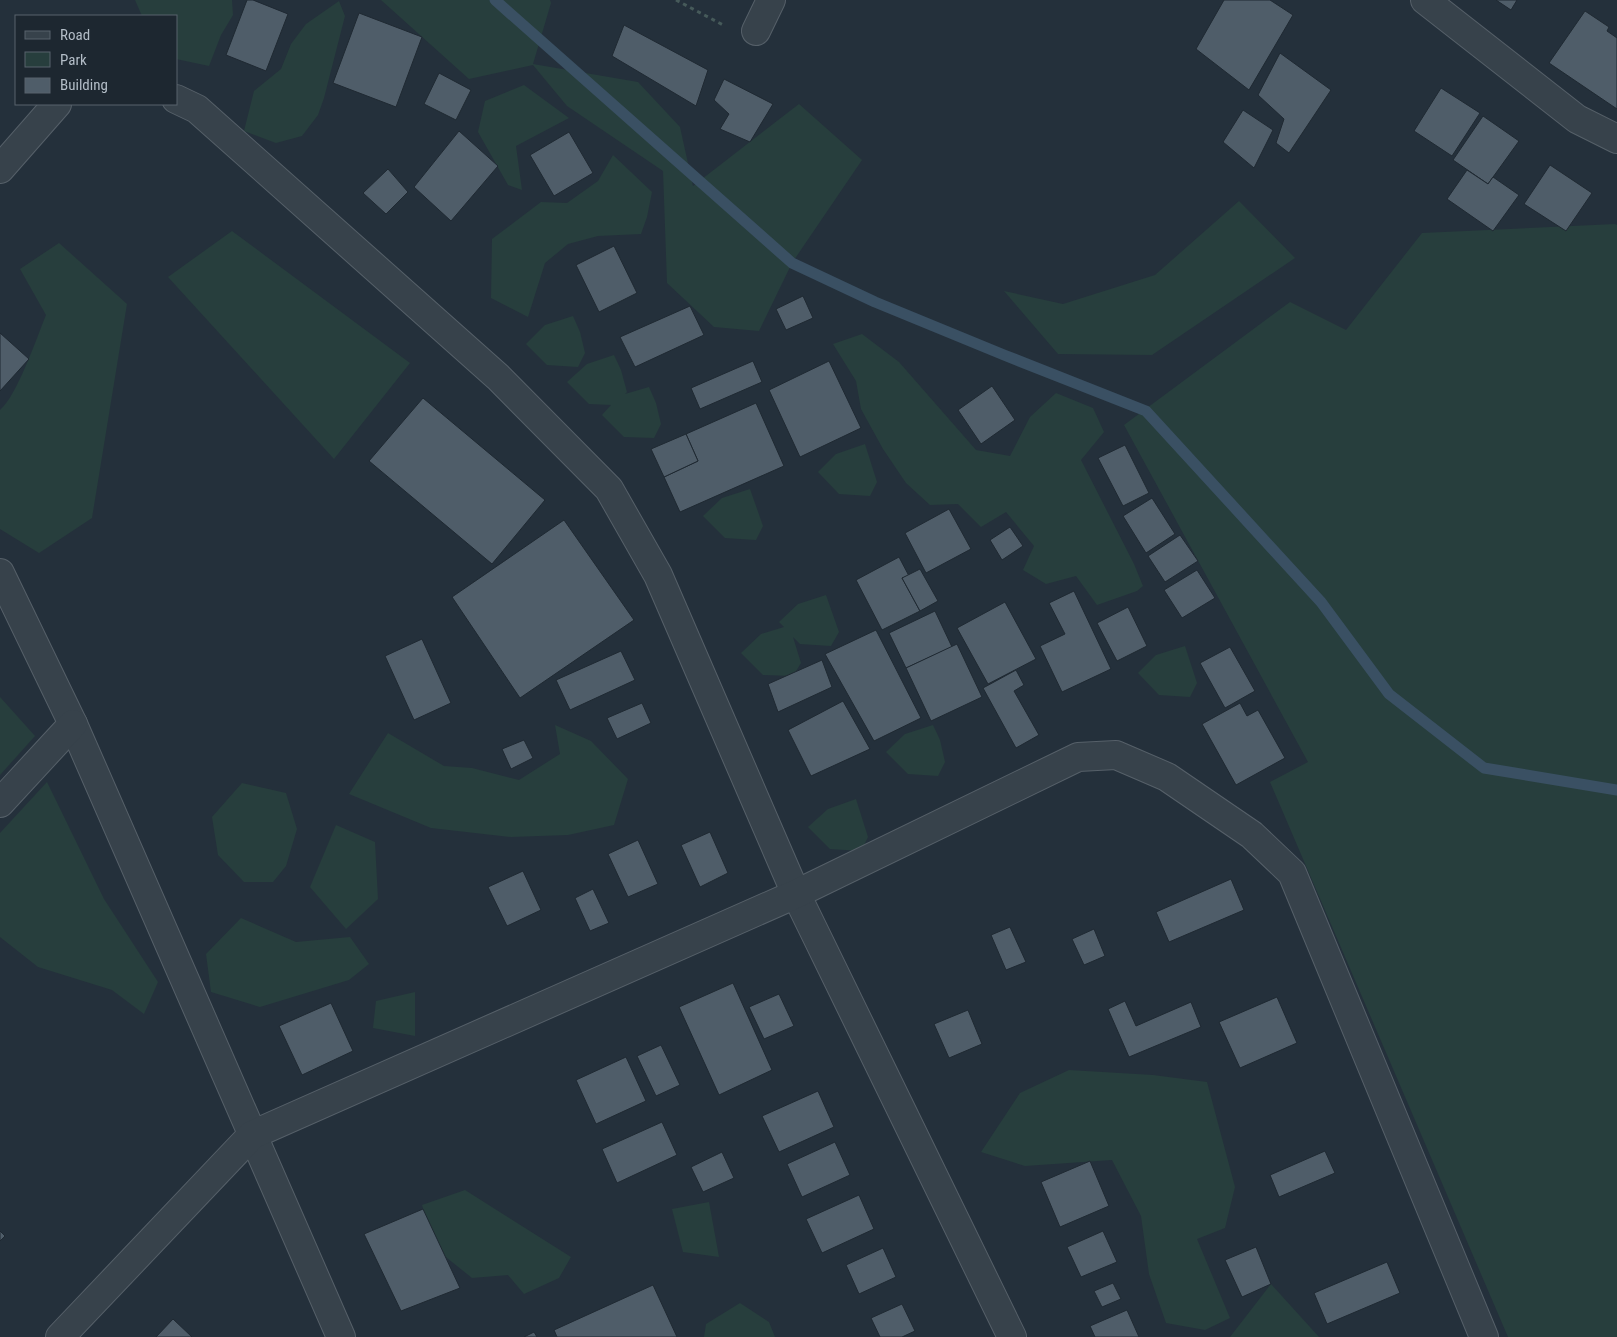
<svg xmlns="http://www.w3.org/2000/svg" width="1617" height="1337" font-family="'Roboto Condensed',sans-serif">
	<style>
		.green { fill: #273e3d }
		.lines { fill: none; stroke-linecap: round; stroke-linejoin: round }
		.stream { stroke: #3a5063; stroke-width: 11 }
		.building { fill: #4f5d69; stroke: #1f2932 }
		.minor-casing { stroke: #566069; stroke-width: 30 }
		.path { stroke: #465a5a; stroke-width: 3; stroke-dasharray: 4 4; stroke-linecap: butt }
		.minor { stroke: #37424b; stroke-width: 28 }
	</style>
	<rect width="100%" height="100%" fill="#24303b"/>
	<!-- green -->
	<g class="green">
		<polygon points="135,0 232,0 233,15 221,35 209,66 176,59 176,16 142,16"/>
		<polygon points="381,0 550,0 551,3 533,64 638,82 680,127 693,186 799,104 862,160 792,263 759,331 714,327 667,283 663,171 567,106 533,65 469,79"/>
		<polygon points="339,1 345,16 324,98 318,115 302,136 276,143 244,131 254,91 281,69 291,44 306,24"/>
		<polygon points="524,85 569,118 516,146 522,190 508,185 478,132 485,101"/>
		<polygon points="613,155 652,192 647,217 641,234 598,236 568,244 545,263 528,317 491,298 492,239 541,202 567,203 598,181"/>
		<polygon points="1239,201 1295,258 1152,355 1058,354 1004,291 1063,304 1155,275"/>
		<polygon points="1615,224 1617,225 1617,1337 1508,1337 1270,782 1308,762 1124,425 1290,302 1346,330 1422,233"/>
		<polygon points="232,231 410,363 334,459 168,277"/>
		<path d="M59,243l68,61 -35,214 -53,35 -39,-24v-119c17,-14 37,-73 46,-95l-26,-46z"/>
		<polygon points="573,316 580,332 585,353 578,367 547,365 526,344 545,325"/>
		<polygon points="862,334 899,362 976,450 1010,456 1030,417 1056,393 1093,408 1104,432 1081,460 1134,564 1143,586 1137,591 1097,605 1076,576 1046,584 1023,570 1034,546 1006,512 981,527 958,504 930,505 906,483 883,449 861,409 856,381 833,344"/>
		<polygon points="614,355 621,370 627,392 625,394 649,387 656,403 661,424 654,438 624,437 602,415 611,405 589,404 567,382 587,364"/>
		<polygon points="865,444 877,482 870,496 839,494 818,472 836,454"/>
		<polygon points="750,489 763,526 756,540 725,538 703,516 722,498"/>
		<polygon points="826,595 839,632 831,646 800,644 793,637 801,663 793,676 763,675 741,653 761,634 784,627 779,622 798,604"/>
		<polygon points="1185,646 1197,683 1190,697 1159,695 1138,673 1156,655"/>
		<polygon points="0,697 35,736 0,775"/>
		<polygon points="555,725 591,741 628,779 614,825 568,835 511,837 431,828 349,794 388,733 444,766 472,768 519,780 560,754"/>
		<polygon points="933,725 940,740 945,762 938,776 908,774 886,752 905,734"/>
		<polygon points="47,782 104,899 158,982 144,1014 112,990 38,967 0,937 0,833"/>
		<polygon points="242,783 286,793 297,829 286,866 273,882 244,882 218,855 212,817"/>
		<polygon points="856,799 868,837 861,851 830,849 808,827 828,809"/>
		<polygon points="336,825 375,842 378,899 346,929 310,887"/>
		<polygon points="241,918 296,942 350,937 369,964 349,980 260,1007 211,992 206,954"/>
		<polygon points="415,992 415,1036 373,1028 376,1001"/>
		<polygon points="1069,1070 1153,1075 1207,1082 1235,1187 1225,1228 1197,1239 1230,1318 1205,1330 1166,1323 1149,1274 1141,1216 1112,1160 1025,1166 981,1152 1020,1093"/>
		<polygon points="465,1190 571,1257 559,1278 524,1294 508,1275 472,1278 437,1250 422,1205"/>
		<polygon points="709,1202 719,1257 683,1252 672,1209"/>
		<polygon points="1271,1284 1319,1337 1230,1337"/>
		<polygon points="740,1303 769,1322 775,1337 704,1337 706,1324"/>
	</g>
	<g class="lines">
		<!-- stream -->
		<polyline class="stream" points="495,0 792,263 875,302 1004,355 1146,411 1321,602 1389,694 1484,768 1617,790"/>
	</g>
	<!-- building -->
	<g class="building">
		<polygon points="247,0 253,0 288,14 266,71 226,55"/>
		<polygon points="1224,0 1270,0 1293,15 1249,90 1196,49"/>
		<polygon points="1496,0 1517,0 1511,10"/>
		<polygon points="1585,11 1609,27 1607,31 1617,38 1617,109 1549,63"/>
		<polygon points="359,13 422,37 396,107 333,83"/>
		<polygon points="624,25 708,70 696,106 612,56"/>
		<polygon points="1280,53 1331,90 1289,153 1276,143 1284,119 1258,95"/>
		<polygon points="439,73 471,90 456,120 424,104"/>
		<polygon points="724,79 773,104 750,142 720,129 729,114 714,100"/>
		<polygon points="1441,88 1480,113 1452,156 1414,131"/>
		<polygon points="1243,110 1273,130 1254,168 1223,142"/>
		<polygon points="1483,116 1519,141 1488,184 1453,160"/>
		<polygon points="459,131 498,166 451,221 414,187"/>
		<polygon points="569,132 593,173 554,196 530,155"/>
		<polygon points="1550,165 1592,193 1566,231 1524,204"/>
		<polygon points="388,169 408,192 386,214 363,193"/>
		<polygon points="1467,170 1488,184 1493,177 1519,195 1493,231 1447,199"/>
		<polygon points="614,246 637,293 599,312 576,265"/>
		<polygon points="803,296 813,318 786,330 776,309"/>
		<polygon points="690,306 704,335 635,367 620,337"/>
		<polygon points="0,333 29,359 0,391"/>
		<polygon points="753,361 762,382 700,409 691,388"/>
		<polygon points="829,361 861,428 800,457 769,390"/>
		<polygon points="992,386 1015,420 981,444 958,410"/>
		<polygon points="423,398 545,500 492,564 369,461"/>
		<polygon points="756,403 784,466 680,512 664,477 698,461 686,434"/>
		<polygon points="686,434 698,461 664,477 651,449"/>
		<polygon points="1125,445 1149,493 1123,506 1098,458"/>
		<polygon points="1152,498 1175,534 1146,553 1123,516"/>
		<polygon points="949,509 971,549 926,573 905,533"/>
		<polygon points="564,520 634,620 520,698 452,597"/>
		<polygon points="1010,527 1023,546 1002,560 990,540"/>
		<polygon points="1180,535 1198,561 1165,582 1148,556"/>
		<polygon points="899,557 909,576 902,578 920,611 882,630 856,580"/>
		<polygon points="920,569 938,601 920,611 902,578"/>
		<polygon points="1197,570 1215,598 1182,618 1164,590"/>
		<polygon points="1074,591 1111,669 1062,692 1040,646 1065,634 1049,603"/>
		<polygon points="1005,602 1036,659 988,684 957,628"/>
		<polygon points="1128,607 1147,646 1117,661 1097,623"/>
		<polygon points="935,611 952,647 906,668 889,633"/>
		<polygon points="876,630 921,718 874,741 825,654"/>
		<polygon points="422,639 451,703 414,720 385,656"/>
		<polygon points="957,644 982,697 931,721 906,668"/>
		<polygon points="1230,647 1255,691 1225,708 1200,663"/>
		<polygon points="621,651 635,680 570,710 556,680"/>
		<polygon points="822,660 832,687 778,712 768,684"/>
		<polygon points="1016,670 1024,685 1014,691 1039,735 1016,748 983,688"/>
		<polygon points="843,701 870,749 811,776 788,730"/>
		<polygon points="642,703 651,723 617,739 607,718"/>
		<polygon points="1240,703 1247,716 1258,710 1285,758 1236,785 1202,724"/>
		<polygon points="524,740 533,758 511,769 502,749"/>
		<polygon points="710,832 728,873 700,887 681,845"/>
		<polygon points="638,840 658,884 628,897 608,854"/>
		<polygon points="523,871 541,910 507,926 488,887"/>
		<polygon points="1231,879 1244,910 1169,942 1156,912"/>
		<polygon points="593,889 609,923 590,931 575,898"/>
		<polygon points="1010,927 1026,962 1006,970 991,935"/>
		<polygon points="1094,929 1105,956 1084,965 1072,939"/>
		<polygon points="733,983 772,1070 719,1095 679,1007"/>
		<polygon points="779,994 794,1026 764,1039 749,1007"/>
		<polygon points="1277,997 1297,1043 1240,1068 1219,1022"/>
		<polygon points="1125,1001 1136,1026 1191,1002 1201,1027 1129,1057 1108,1009"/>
		<polygon points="331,1003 353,1051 302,1075 279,1026"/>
		<polygon points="968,1010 982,1044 949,1058 934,1024"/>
		<polygon points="661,1045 680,1085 656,1096 637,1056"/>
		<polygon points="626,1057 646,1101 596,1124 576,1080"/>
		<polygon points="818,1091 834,1127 779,1152 762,1116"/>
		<polygon points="662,1122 677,1155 617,1183 602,1149"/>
		<polygon points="835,1142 850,1175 802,1197 787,1164"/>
		<polygon points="1325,1151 1335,1173 1279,1197 1270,1175"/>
		<polygon points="722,1152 734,1178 703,1192 691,1167"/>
		<polygon points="1090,1161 1109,1206 1060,1227 1041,1182"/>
		<polygon points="859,1195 874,1229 822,1253 806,1219"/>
		<polygon points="423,1209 460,1288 401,1311 364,1234"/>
		<polygon points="0,1231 5,1236 0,1241"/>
		<polygon points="1103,1231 1117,1262 1081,1277 1067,1247"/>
		<polygon points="1256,1247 1271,1284 1242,1297 1225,1260"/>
		<polygon points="883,1248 896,1277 859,1294 846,1265"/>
		<polygon points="1387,1262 1400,1293 1327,1324 1314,1293"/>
		<polygon points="1113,1283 1121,1299 1102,1307 1094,1291"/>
		<polygon points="653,1285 677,1337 557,1337 554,1330"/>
		<polygon points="902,1304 915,1331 902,1337 880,1337 871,1318"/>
		<polygon points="1127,1310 1139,1337 1095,1337 1090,1326"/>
		<polygon points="173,1319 192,1337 156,1337"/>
		<polygon points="534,1332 537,1337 524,1337"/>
	</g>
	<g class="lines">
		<!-- minor casing -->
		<g class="minor-casing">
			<g id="minor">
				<polyline points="1425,0 1577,119 1617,139"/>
				<polyline points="756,31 771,0"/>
				<polyline points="176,99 197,109 498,377 609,489 658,575 796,894 1012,1337"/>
				<polyline points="0,169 57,104"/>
				<polyline points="0,573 73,724 341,1337"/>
				<polyline points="0,803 73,724"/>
				<polyline points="60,1337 252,1135 796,894 1078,757 1116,755 1167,777 1252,835 1292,873 1484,1337"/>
			</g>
		</g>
		<!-- path -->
		<polyline class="path" points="676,0 723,25"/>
		<!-- minor -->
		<use href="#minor" class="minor"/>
	</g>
	<!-- legend -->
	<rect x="15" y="15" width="162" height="90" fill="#1d2730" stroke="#59636c"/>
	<rect x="25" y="31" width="25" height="8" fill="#37424b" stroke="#59636c"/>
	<text x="60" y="40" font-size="15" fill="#b3bdc7">Road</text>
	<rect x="25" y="52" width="25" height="15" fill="#273e3d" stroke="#59636c"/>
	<text x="60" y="65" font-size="15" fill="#b3bdc7">Park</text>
	<rect x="25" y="78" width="25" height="15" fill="#4f5d69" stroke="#59636c"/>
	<text x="60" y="90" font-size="15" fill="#b3bdc7">Building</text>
</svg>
